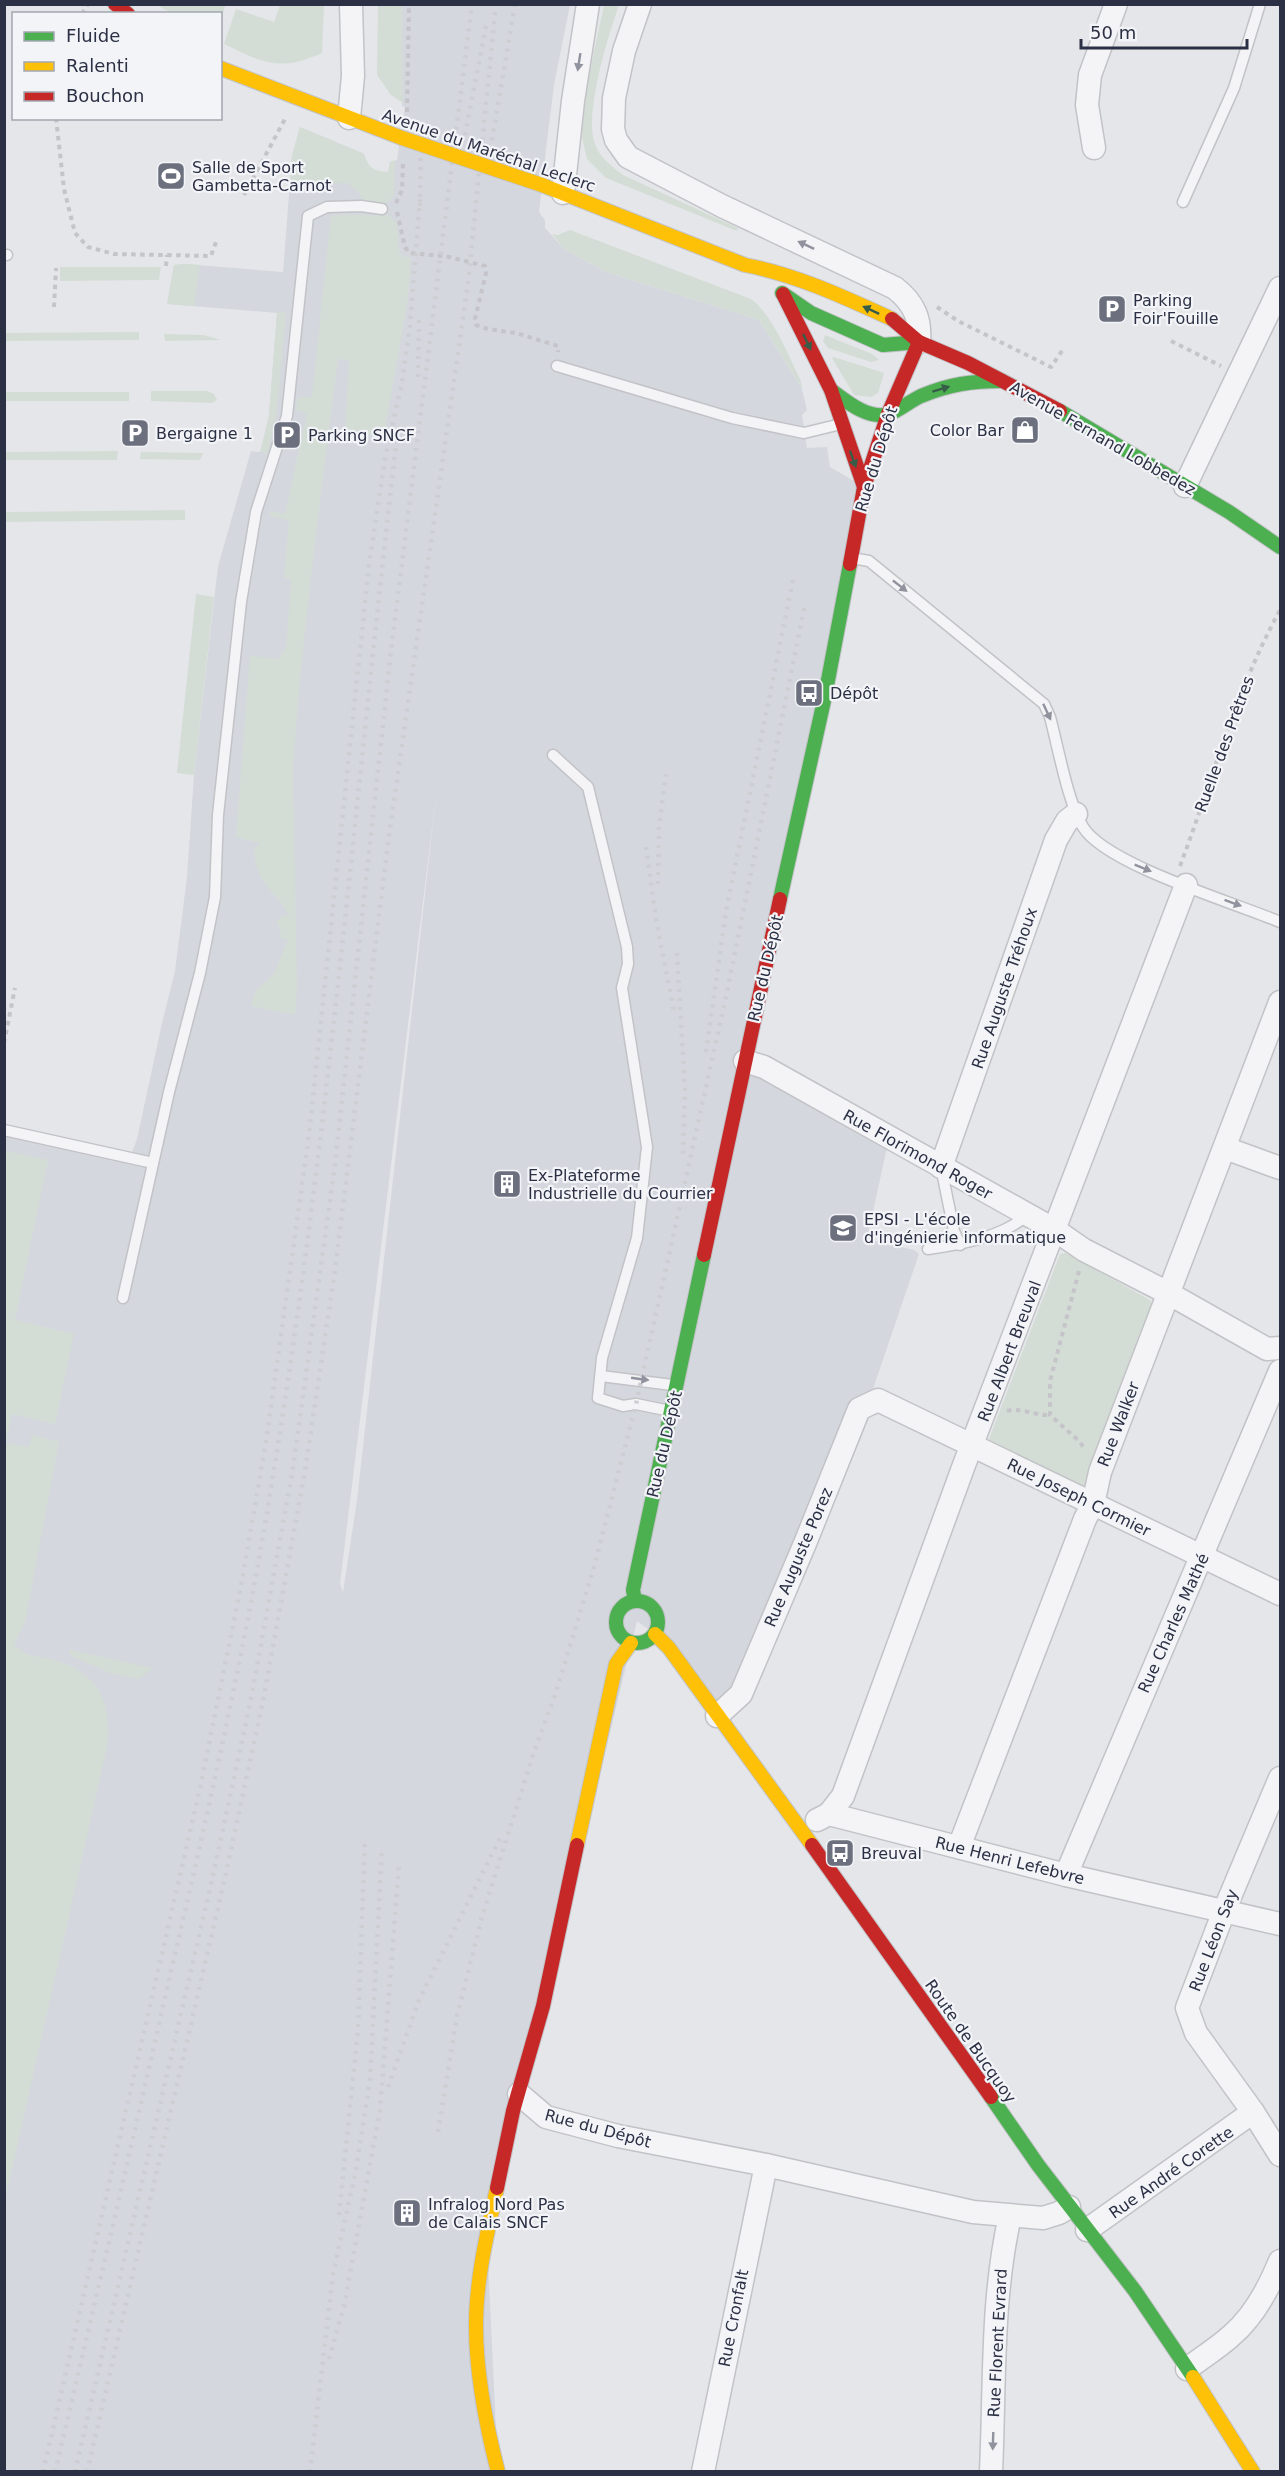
<svg xmlns="http://www.w3.org/2000/svg" width="1285" height="2476" font-family="'DejaVu Sans',sans-serif">
	<style>
		.built { fill: #d5d7de; fill-rule: evenodd }
		.green { fill: #d4ddd5 }
		.lines { fill: none; stroke-linecap: round; stroke-linejoin: round }
		.lane-casing { stroke: #c2c3c7; stroke-width: 13 }
		.street-casing { stroke: #c2c3c7; stroke-width: 25 }
		.fast-casing { stroke: #c2c3c7; stroke-width: 16 }
		.slow-casing { stroke: #c2c3c7; stroke-width: 16 }
		.jam-casing { stroke: #c2c3c7; stroke-width: 16 }
		.path { stroke: #c4c4c9; stroke-width: 4; stroke-dasharray: 4.5 4.5; stroke-linecap: butt }
		.lane { stroke: #f4f4f6; stroke-width: 10 }
		.street { stroke: #f4f4f6; stroke-width: 22 }
		.fast { stroke: #4caf50; stroke-width: 14 }
		.slow { stroke: #ffc107; stroke-width: 14 }
		.jam { stroke: #c62828; stroke-width: 14 }
		.rail { stroke: #cdced1; stroke-width: 4.5; stroke-dasharray: 3 6; stroke-linecap: butt }
		.slow-bridge-casing { stroke: #c2c3c7; stroke-width: 16; stroke-linecap: butt }
		.slow-bridge { stroke: #ffc107; stroke-width: 14 }
		.oneway { fill: #90929d }
		.oneway2 { fill: #375c48 }
		.labels { text-anchor: middle; stroke-width: 4.5; stroke-linejoin: round; paint-order: stroke }
		.street-label { font-size: 16px; fill: #2b3044; stroke: #f3f4f8 }
		.poi-label { font-size: 16px; fill: #2b3044; stroke: #f3f4f8; text-anchor: start }
	</style>
	<rect width="100%" height="100%" fill="#e5e6e9"/>
	<!-- built -->
	<path class="built" d="M402,5h168l-16,80 -7,56 -8,71 6,8v8l19,21 42,23 153,48 43,69 5,21 -5,5 5,33 20,-1 3,20 34,20 -119,574 144,77 -22,101 47,11 5,4 -47,138 -131,302 -24,22 -62,-82 -18,-13 -150,618 11,232 -493,1v-1342l125,27 7,-18 25,-116 13,-52 12,-94 7,-102 24,-209 33,-115 8,1 3,-2 7,-35 8,-102 -110,-9 7,-39 11,-1 98,8 9,-116 8,-29 60,25 4,2 4,11 8,7h13l1,-10 7,-2 8,-53 -3,-1zM437,787l-80,713 -14,92 -3,-8z"/>
	<!-- green -->
	<g class="green">
		<polygon points="222,4 225,6 221,21 220,14 171,13 157,5"/>
		<path d="M280,5h44l-2,48c-42,19 -59,10 -98,-9l12,-35 38,13z"/>
		<polygon points="378,5 402,5 403,103 391,95 377,75"/>
		<path d="M604,5h15c-11,32 -35,107 -24,139 5,14 17,23 28,31l115,53 -1,3 -131,-53 -19,-19 -6,-26 5,-44z"/>
		<path d="M300,127l64,27c4,14 10,17 24,18l2,-10 5,-2 -1,35 -6,8 -13,1 -12,-3 -4,-8 -11,-10h-58l2,-27z"/>
		<path d="M331,215h57l9,8 2,28 5,6h7l-3,41 -24,137 -39,-1 4,-74 -11,-1c-17,137 -36,273 -45,410l4,220 -2,26 -44,-9 5,-16 18,-16 14,-34 -10,-3 3,-5 -4,-11 5,-5 7,-1c-16,-27 -33,-32 -35,-65l6,-7 -24,-6 14,-181 28,3 8,-11 5,-68 -7,-2 5,-58 -20,-4 1,-5 15,3 22,-101 -11,-3 2,-13h14z"/>
		<path d="M570,230l181,69c23,17 37,57 50,82l1,8 -43,-69 -153,-48 -42,-23 -12,-15 6,1z"/>
		<polygon points="185,264 200,265 194,306 167,304 174,265"/>
		<polygon points="60,267 161,267 159,280 60,281"/>
		<polygon points="277,312 286,313 276,418 267,454 260,452 269,415"/>
		<polygon points="139,332 139,340 5,341 5,333"/>
		<polygon points="164,334 204,335 221,340 165,341"/>
		<polygon points="825,335 872,354 879,360 871,362 828,348 823,341"/>
		<polygon points="834,357 884,373 878,393 871,397 854,395 832,358"/>
		<polygon points="151,391 207,391 214,394 217,400 212,403 151,401"/>
		<rect x="5" y="392" width="124" height="9"/>
		<polygon points="118,451 117,460 5,460 5,452"/>
		<polygon points="141,452 203,453 200,460 140,459"/>
		<polygon points="185,510 185,520 5,522 5,512"/>
		<polygon points="196,594 214,597 194,775 177,773"/>
		<path d="M7,1151l41,9 -33,160 59,14 -19,90 -43,-10 -6,29 23,4 3,-12 27,7 -34,180 -11,22c17,16 18,10 37,15 47,13 61,41 56,88l-102,453 -1,-1035z"/>
		<polygon points="1066,1253 1150,1300 1153,1304 1085,1484 1080,1487 990,1443 989,1439 1060,1254"/>
		<polygon points="70,1649 74,1651 153,1668 139,1679 110,1673 72,1656 69,1652"/>
	</g>
	<g class="lines">
		<!-- lane casing -->
		<g class="lane-casing">
			<g id="lane">
				<polyline points="1183,202 1234,88 1260,4"/>
				<polyline points="4,255 7,255"/>
				<polyline points="557,366 732,418 804,433 841,424"/>
				<path d="M852,558l17,3 175,143 6,13c8,30 18,86 33,110 23,38 153,76 197,95"/>
				<polyline points="553,755 588,787 627,947 628,964 622,988 647,1147 637,1238 602,1358 598,1398 623,1406 636,1404 670,1411"/>
				<polyline points="4,1130 153,1163"/>
				<polyline points="941,1167 954,1231 960,1245"/>
				<path d="M928,1249c31,-4 76,-12 99,-34"/>
				<polyline points="123,1298 169,1092 200,973 215,897 218,815 241,602 256,512 287,416 308,216 327,207 361,206 382,209"/>
				<polyline points="601,1376 672,1385"/>
			</g>
		</g>
		<!-- street casing -->
		<g class="street-casing">
			<g id="street">
				<path d="M640,4l-16,47 -10,47 -1,31 3,11 12,17 94,49 173,82c19,15 26,31 24,54"/>
				<polyline points="349,118 353,76 351,4"/>
				<polyline points="1094,148 1087,105 1090,75 1116,4"/>
				<polyline points="563,193 573,101 588,4"/>
				<polyline points="1185,486 1280,288"/>
				<polyline points="745,1061 764,1067 1055,1230 1084,1250 1168,1293 1267,1349 1280,1348"/>
				<polyline points="1225,1148 1280,1168"/>
				<polyline points="941,1167 1056,840 1067,821 1076,814"/>
				<polyline points="717,1716 741,1694 806,1541 859,1409 878,1400 1280,1594"/>
				<polyline points="1280,1778 1224,1911 1187,2008 1196,2033 1253,2112 1280,2155"/>
				<polyline points="829,1814 843,1796 964,1465 1186,885"/>
				<polyline points="817,1820 829,1814 1066,1875 1280,1924"/>
				<polyline points="959,1847 1085,1519 1093,1504 1100,1472 1280,1002"/>
				<polyline points="1066,1875 1280,1371"/>
				<polyline points="519,2094 546,2117 618,2136 766,2165 973,2212 1043,2218 1059,2213 1069,2207"/>
				<polyline points="1087,2230 1253,2112"/>
				<path d="M1187,2369c14,-11 31,-21 45,-34 22,-19 37,-47 48,-74"/>
				<polyline points="703,2472 766,2165"/>
				<path d="M991,2472c4,-86 0,-172 19,-256"/>
			</g>
		</g>
		<!-- fast casing -->
		<g class="fast-casing">
			<g id="fast">
				<polyline points="782,293 811,313 883,345 919,342"/>
				<path d="M831,390c15,11 37,30 58,24 11,-4 21,-13 32,-18 29,-12 51,-15 81,-15"/>
				<polyline points="1060,411 1229,512 1280,547"/>
				<polyline points="780,899 825,696 850,564"/>
				<circle cx="637" cy="1622" r="21"/>
				<polyline points="635,1601 633,1590 704,1255"/>
				<polyline points="991,2097 1038,2165 1135,2291 1193,2377"/>
			</g>
		</g>
		<!-- slow casing -->
		<g class="slow-casing">
			<g id="slow">
				<polyline points="220,68 402,138"/>
				<path d="M542,185l203,80c52,10 99,32 147,54"/>
				<polyline points="655,1634 669,1648 812,1845"/>
				<polyline points="577,1845 616,1664 631,1643"/>
				<path d="M497,2188c-10,46 -21,91 -21,138 0,48 10,99 22,146"/>
				<polyline points="1193,2377 1253,2472"/>
			</g>
		</g>
		<!-- jam casing -->
		<g class="jam-casing">
			<g id="jam">
				<polyline points="115,4 128,14"/>
				<polyline points="783,294 831,390 864,487"/>
				<polyline points="892,319 919,342 968,363 1060,411"/>
				<polyline points="850,564 864,487 888,414 919,342"/>
				<polyline points="704,1255 780,899"/>
				<polyline points="812,1845 991,2097"/>
				<polyline points="497,2188 513,2111 543,2006 577,1845"/>
			</g>
		</g>
		<!-- path -->
		<g class="path">
			<polyline points="82,14 88,4"/>
			<polyline points="407,112 409,4"/>
			<polyline points="56,118 64,189 75,233 88,247 114,254 211,256 216,242"/>
			<polyline points="244,195 285,119"/>
			<polyline points="396,203 402,190 403,164"/>
			<polyline points="397,212 405,247 409,253 445,256 485,266 486,273 475,319 476,325 488,329 516,333 558,346 558,352"/>
			<polyline points="166,266 167,255"/>
			<polyline points="54,307 56,268"/>
			<polyline points="937,307 958,321 1051,367 1064,348"/>
			<polyline points="1171,341 1221,366"/>
			<path d="M1180,866c33,-87 55,-174 100,-256"/>
			<polyline points="4,1043 15,988"/>
			<polyline points="1079,1271 1050,1381 1050,1415 1079,1441 1085,1449"/>
			<path d="M1007,1411c14,-4 28,5 43,4"/>
		</g>
		<!-- lane -->
		<use href="#lane" class="lane"/>
		<!-- street -->
		<use href="#street" class="street"/>
		<!-- fast -->
		<use href="#fast" class="fast"/>
		<!-- slow -->
		<use href="#slow" class="slow"/>
		<!-- jam -->
		<use href="#jam" class="jam"/>
		<!-- rail -->
		<g class="rail">
			<polyline points="465,135 486,26"/>
			<polyline points="489,158 515,4"/>
			<polyline points="420,206 421,132"/>
			<polyline points="418,377 419,314"/>
			<polyline points="646,847 656,920 674,1011"/>
			<polyline points="658,884 659,826 666,774"/>
			<polyline points="677,953 685,1091 683,1157"/>
			<polyline points="706,1052 726,911 793,580"/>
			<polyline points="388,2087 419,2000 501,1836"/>
			<polyline points="438,2132 457,2016 483,1913 532,1758 556,1692 596,1560 636,1404 727,992 805,604"/>
			<polyline points="339,2215 358,2030 365,1839"/>
			<polyline points="329,2359 344,2306 380,2110 399,1865"/>
			<polyline points="43,2472 200,1788 242,1581 267,1435 309,1135 369,565 385,459 402,382 410,325 420,199"/>
			<path d="M55,2472c37,-156 73,-311 108,-466 40,-172 80,-344 108,-518 58,-349 85,-702 126,-1052"/>
			<polyline points="75,2472 214,1871 252,1694 293,1468 335,1164 391,651 472,4"/>
			<polyline points="87,2472 226,1873 264,1696 305,1471 335,1270 388,843 468,283 496,4"/>
			<polyline points="310,2472 333,2274 355,2175 370,2080 382,1847"/>
		</g>
		<!-- slow-bridge casing -->
		<g class="slow-bridge-casing">
			<polyline id="slow-bridge" points="402,138 542,185"/>
		</g>
		<!-- slow-bridge -->
		<use href="#slow-bridge" class="slow-bridge"/>
	</g>
	<!-- one-way arrows -->
	<defs><path id="oneway-solid" d="M-6-.8H1V-3.2L6.5 0L1 3.2V.8H-6Z" transform="scale(1.5)"/></defs>
	<g class="oneway">
		<use href="#oneway-solid" transform="translate(579 62) rotate(99)"/>
		<use href="#oneway-solid" transform="translate(806 245) rotate(-155)"/>
		<use href="#oneway-solid" transform="translate(900 586) rotate(38)"/>
		<use href="#oneway-solid" transform="translate(1047 712) rotate(65)"/>
		<use href="#oneway-solid" transform="translate(1143 868) rotate(22)"/>
		<use href="#oneway-solid" transform="translate(1233 903) rotate(20)"/>
		<use href="#oneway-solid" transform="translate(640 1379) rotate(8)"/>
		<use href="#oneway-solid" transform="translate(993 2441) rotate(92)"/>
	</g>
	<g class="oneway2">
		<use href="#oneway-solid" transform="translate(871 310) rotate(-155)"/>
		<use href="#oneway-solid" transform="translate(807 342) rotate(64)"/>
		<use href="#oneway-solid" transform="translate(941 389) rotate(-17)"/>
		<use href="#oneway-solid" transform="translate(853 459) rotate(70)"/>
	</g>
	<!-- icons -->
	<defs>
		<g id="stadium-square" transform="scale(1.5)"><rect x="-9" y="-9" width="18" height="18" rx="4" fill="#6c707e" stroke="#f3f4f8"/><path d="M0-5a6.5 5 0 1 0 0 10a6.5 5 0 1 0 0-10ZM-3.5-1.8h7v3.6h-7Z" fill="#fff"/></g>
		<g id="parking-square" transform="scale(1.5)"><rect x="-9" y="-9" width="18" height="18" rx="4" fill="#6c707e" stroke="#f3f4f8"/><path d="M-3.5-5.5H1a3.5 3.5 0 0 1 0 7H-1V5.5H-3.5ZM-1-3.4V-.6H.8a1.4 1.4 0 0 0 0-2.8Z" fill="#fff"/></g>
		<g id="shop-square" transform="scale(1.5)"><rect x="-9" y="-9" width="18" height="18" rx="4" fill="#6c707e" stroke="#f3f4f8"/><path d="M-5-2.5h2.3a2.7 3.5 0 0 1 5.4 0H5L5.5 6h-11ZM-1.5-2.5h3a1.5 2.3 0 0 0-3 0Z" fill="#fff"/></g>
		<g id="bus-square" transform="scale(1.5)"><rect x="-9" y="-9" width="18" height="18" rx="4" fill="#6c707e" stroke="#f3f4f8"/><path d="M-5-6H5V4H4V6H2V4H-2V6H-4V4H-5ZM-3.5-4V0h7V-4ZM-3.5 1.2v1.5H-2V1.2ZM2 1.2v1.5H3.5V1.2Z" fill="#fff"/></g>
		<g id="building-square" transform="scale(1.5)"><rect x="-9" y="-9" width="18" height="18" rx="4" fill="#6c707e" stroke="#f3f4f8"/><path d="M-4-6H4V6H1V3H-1V6H-4ZM-2.5-4.3h1.7v1.8h-1.7ZM.8-4.3h1.7v1.8H.8ZM-2.5-1h1.7V.8h-1.7ZM.8-1h1.7V.8H.8Z" fill="#fff"/></g>
		<g id="university-square" transform="scale(1.5)"><rect x="-9" y="-9" width="18" height="18" rx="4" fill="#6c707e" stroke="#f3f4f8"/><path d="M0-5L7-2L0 1L-7-2ZM-4 1L0 2.5L4 1V4Q0 6-4 4Z" fill="#fff"/></g>
	</defs>
	<g fill-rule="evenodd">
		<use href="#stadium-square" x="171" y="176"/>
		<use href="#parking-square" x="1112" y="309"/>
		<use href="#shop-square" x="1025" y="430"/>
		<use href="#parking-square" x="135" y="433"/>
		<use href="#parking-square" x="287" y="435"/>
		<use href="#bus-square" x="809" y="693"/>
		<use href="#building-square" x="507" y="1184"/>
		<use href="#university-square" x="843" y="1228"/>
		<use href="#bus-square" x="840" y="1853"/>
		<use href="#building-square" x="407" y="2213"/>
	</g>
	<g class="labels">
		<!-- street labels -->
		<g class="street-label">
			<text transform="translate(489 150) rotate(19)" y="6">Avenue du Maréchal Leclerc</text>
			<text transform="translate(1103 438) rotate(30)" y="6">Avenue Fernand Lobbedez</text>
			<text transform="translate(876 459) rotate(-73)" y="6">Rue du Dépôt</text>
			<text transform="translate(1224 744) rotate(-70)" y="6">Ruelle des Prêtres</text>
			<text transform="translate(765 968) rotate(-77)" y="6">Rue du Dépôt</text>
			<text transform="translate(1004 988) rotate(-71)" y="6">Rue Auguste Tréhoux</text>
			<text transform="translate(918 1154) rotate(29)" y="6">Rue Florimond Roger</text>
			<text transform="translate(1009 1351) rotate(-69)" y="6">Rue Albert Breuval</text>
			<text transform="translate(1118 1424) rotate(-69)" y="6">Rue Walker</text>
			<text transform="translate(664 1444) rotate(-77)" y="6">Rue du Dépôt</text>
			<text transform="translate(1079 1497) rotate(26)" y="6">Rue Joseph Cormier</text>
			<text transform="translate(798 1557) rotate(-67)" y="6">Rue Auguste Porez</text>
			<text transform="translate(1173 1623) rotate(-66)" y="6">Rue Charles Mathé</text>
			<text transform="translate(1010 1860) rotate(14)" y="6">Rue Henri Lefebvre</text>
			<text transform="translate(1213 1940) rotate(-69)" y="6">Rue Léon Say</text>
			<text transform="translate(971 2041) rotate(55)" y="6">Route de Bucquoy</text>
			<text transform="translate(598 2128) rotate(15)" y="6">Rue du Dépôt</text>
			<text transform="translate(1171 2172) rotate(-35)" y="6">Rue André Corette</text>
			<text transform="translate(733 2318) rotate(-79)" y="6">Rue Cronfalt</text>
			<text transform="translate(997 2343) rotate(-87)" y="6">Rue Florent Evrard</text>
		</g>
		<!-- poi labels -->
		<g class="poi-label">
			<text x="192" y="173">Salle de Sport<tspan x="192" dy="18">Gambetta-Carnot</tspan></text>
			<text x="1133" y="306">Parking<tspan x="1133" dy="18">Foir'Fouille</tspan></text>
			<text x="1004" y="436" text-anchor="end">Color Bar</text>
			<text x="156" y="439">Bergaigne 1</text>
			<text x="308" y="441">Parking SNCF</text>
			<text x="830" y="699">Dépôt</text>
			<text x="528" y="1181">Ex-Plateforme<tspan x="528" dy="18">Industrielle du Courrier</tspan></text>
			<text x="864" y="1225">EPSI - L'école<tspan x="864" dy="18">d'ingénierie informatique</tspan></text>
			<text x="861" y="1859">Breuval</text>
			<text x="428" y="2210">Infralog Nord Pas<tspan x="428" dy="18">de Calais SNCF</tspan></text>
		</g>
	</g>
	<!-- border -->
	<rect width="1285" height="2476" fill="none" stroke="#2b3044" stroke-width="12"/>
	<!-- legend -->
	<rect x="12" y="12" width="210" height="108" fill="#f3f4f8" stroke="#a3a6b0" stroke-width="1.5"/>
	<rect x="24" y="32" width="30" height="9" fill="#4caf50" stroke="#a3a6b0" stroke-width="1.5"/>
	<text x="66" y="42" font-size="18" fill="#2b3044">Fluide</text>
	<rect x="24" y="62" width="30" height="9" fill="#ffc107" stroke="#a3a6b0" stroke-width="1.5"/>
	<text x="66" y="72" font-size="18" fill="#2b3044">Ralenti</text>
	<rect x="24" y="92" width="30" height="9" fill="#c62828" stroke="#a3a6b0" stroke-width="1.5"/>
	<text x="66" y="102" font-size="18" fill="#2b3044">Bouchon</text>
	<!-- scale -->
	<path d="M1081 39v9h166v-9" fill="none" stroke="#2b3044" stroke-width="3"/>
	<text x="1090" y="39" font-size="18" fill="#2b3044" stroke="#f3f4f8" stroke-width="4.5" paint-order="stroke">50 m</text>
</svg>
